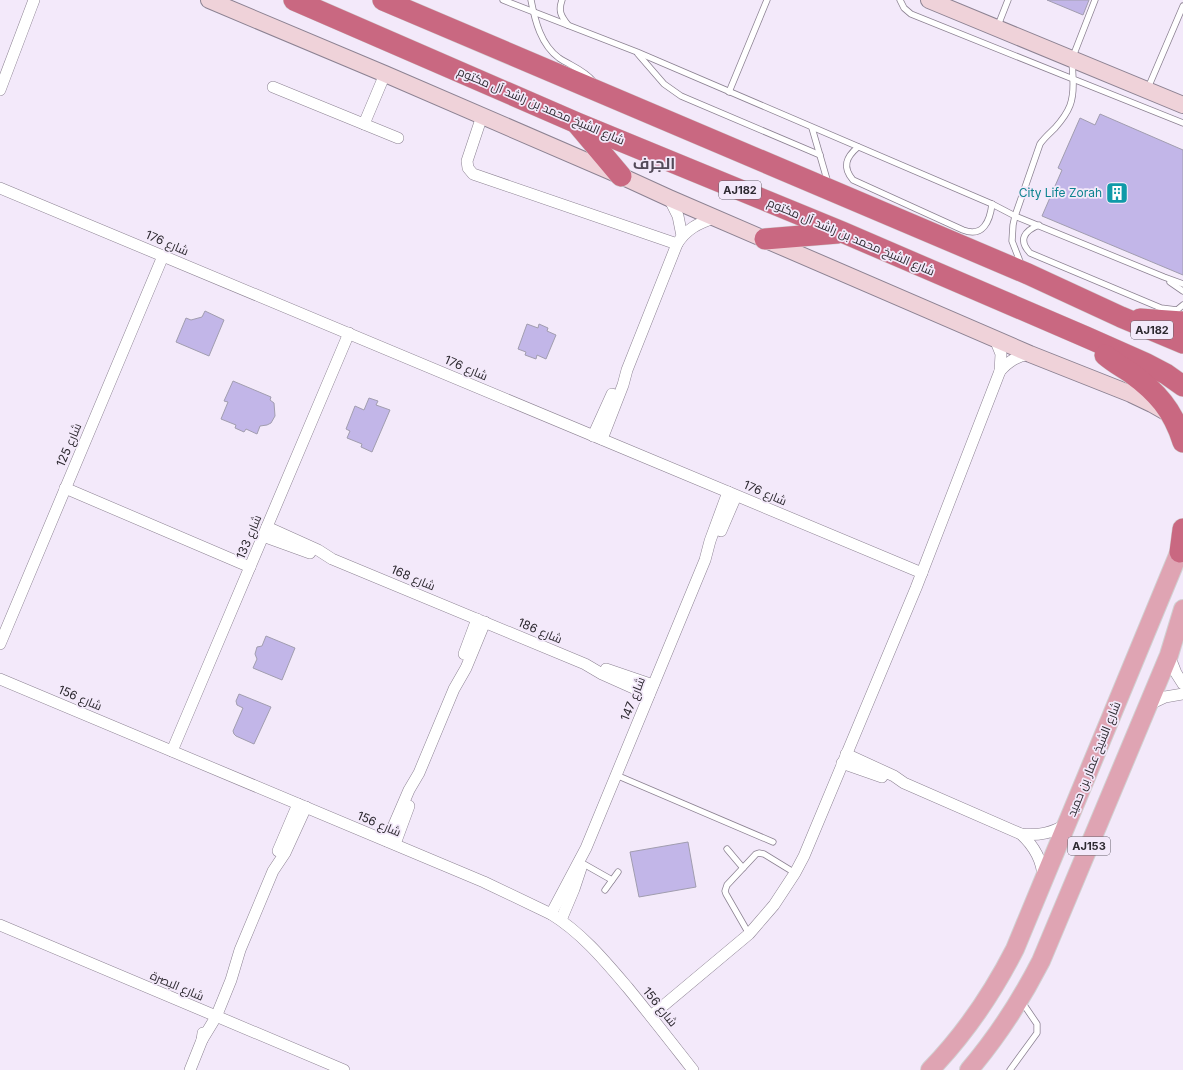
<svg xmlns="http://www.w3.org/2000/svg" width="1183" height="1070" font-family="Inter,Cairo,sans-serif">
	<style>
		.building { fill: #c2b6e8; stroke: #a19daf }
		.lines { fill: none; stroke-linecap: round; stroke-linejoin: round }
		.lane-casing { stroke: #8c8292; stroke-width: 7 }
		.street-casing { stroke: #8c8292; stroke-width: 12 }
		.secondary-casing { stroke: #8c8292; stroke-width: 18 }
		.primary-casing { stroke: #d1d0d1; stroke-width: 20 }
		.highway-casing { stroke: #d1d0d1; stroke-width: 22 }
		.lane { stroke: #fff; stroke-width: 5.5 }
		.street { stroke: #fff; stroke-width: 11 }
		.secondary { stroke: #efd2d9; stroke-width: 16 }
		.primary { stroke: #dfa4b3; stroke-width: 18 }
		.highway { stroke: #c96881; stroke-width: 21 }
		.labels { text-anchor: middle; stroke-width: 3.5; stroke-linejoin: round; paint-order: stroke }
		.shield { fill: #f3e9fa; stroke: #68636d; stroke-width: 1 }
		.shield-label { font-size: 11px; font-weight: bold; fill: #2d2930 }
		.street-label { font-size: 12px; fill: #2d2930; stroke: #f3e9fa }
		.culture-label { font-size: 12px; fill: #0d838f; stroke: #f3e9fa; text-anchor: end }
		.district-label { font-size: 16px; font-weight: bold; fill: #534a59; stroke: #f3e9fa }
	</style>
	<rect width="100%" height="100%" fill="#f3e9fa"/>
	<!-- building -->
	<g class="building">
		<polygon points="1047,0 1089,0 1083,15"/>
		<polygon points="1100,114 1183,150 1183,275 1042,216 1062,170 1058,168 1080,118 1095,125"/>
		<polygon points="205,311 224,320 209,356 176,342 186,318 191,320 202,317"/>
		<polygon points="527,324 538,328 539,324 548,328 547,331 556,335 546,359 537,355 536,359 525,355 526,352 518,349"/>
		<polygon points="233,381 271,397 270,400 274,403 275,416 271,423 267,425 260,426 257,434 246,429 244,432 235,428 236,425 221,419 228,402 224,401"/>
		<polygon points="369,398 378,401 376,405 390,410 372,452 361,447 362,444 347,438 350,431 346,429 355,406 364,410"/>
		<polygon points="266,636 295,648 282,680 253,668 257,659 255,654 257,647 262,646"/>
		<polygon points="239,694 271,707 254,744 236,736 234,734 233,731 243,708 237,705 236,701"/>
		<polygon points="688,842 696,887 639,897 630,852"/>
	</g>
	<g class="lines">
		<!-- lane casing -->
		<g class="lane-casing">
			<g id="lane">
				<polyline points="503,0 637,52 992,204 1015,216 1164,277 1183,284"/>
				<path d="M531,0c4,21 10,45 28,58 12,8 25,12 34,23"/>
				<path d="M562,0c-4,11 -1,16 6,25"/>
				<path d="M900,0l4,8 7,6 162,65c1,22 -3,32 -18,49 -5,5 -11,10 -15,16l-25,72 -2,9 -1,16 9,23"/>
				<polyline points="1095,0 1072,59 1073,79 1183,123"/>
				<polyline points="997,28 1008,0"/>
				<polyline points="638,54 664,84 681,96 820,155"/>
				<polyline points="1148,88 1183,6"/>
				<polyline points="729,92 767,0"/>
				<polyline points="812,128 828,183"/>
				<path d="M858,147c-12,10 -16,20 -5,33l110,50c20,8 27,-9 29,-26"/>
				<path d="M1039,225c-15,6 -21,15 -9,28l131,55 16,2 6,-5"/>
				<polyline points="1170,282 1183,291"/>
				<polyline points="616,775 773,842"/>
				<polyline points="727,849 743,868"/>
				<polyline points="582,863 612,880"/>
				<polyline points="605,890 618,872"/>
				<polyline points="749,934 726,894 725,891 727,885 756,854 759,853 764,854 795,873"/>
				<polyline points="1010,1070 1037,1033 1037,1024 1022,1002"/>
			</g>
		</g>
		<!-- street casing -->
		<g class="street-casing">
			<g id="street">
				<polyline points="273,87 398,138"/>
				<polyline points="0,90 34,0"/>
				<polyline points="482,116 467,161 468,168 473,174 677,244"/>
				<polyline points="364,124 385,74"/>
				<polyline points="0,188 922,573"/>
				<polyline points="669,198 678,216 682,236"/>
				<path d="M1000,371c9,-10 17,-15 30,-17"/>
				<polyline points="593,436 612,394"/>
				<path d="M602,439l21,-54 4,-15 50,-126c9,-15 22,-21 37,-26"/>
				<polyline points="65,488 250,567"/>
				<polyline points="267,527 318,550 332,559 585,664 602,674 649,695"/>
				<polyline points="721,531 736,496"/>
				<polyline points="263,536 310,553"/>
				<polyline points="0,644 163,256"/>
				<polyline points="464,654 477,619"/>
				<polyline points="1169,655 1176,673 1183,684"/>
				<polyline points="606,669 653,685"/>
				<path d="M0,679l484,203 67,32c31,19 54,47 77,74 22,27 43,54 65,82"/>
				<polyline points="1148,705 1165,697 1183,694"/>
				<polyline points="172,751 349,333"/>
				<path d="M846,754l48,22 10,7 117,51c18,2 31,-1 46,-10"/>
				<polyline points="842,763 882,777"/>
				<path d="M1021,834c13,12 21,25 22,43"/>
				<polyline points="387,841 409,790 419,773 454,689 466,668 485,622"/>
				<polyline points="395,844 409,806"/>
				<polyline points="278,851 298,804"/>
				<polyline points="551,914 586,848 705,560 710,541 728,492"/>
				<polyline points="561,920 574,889 581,868"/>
				<polyline points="0,925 344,1070"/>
				<polyline points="651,1016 749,934 774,905 795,873 804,856 916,588 1000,371 1001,354 995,339"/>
				<polyline points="202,1040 216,1017 231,980 240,950 273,871 285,853 306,807"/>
				<polyline points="190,1070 202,1040 203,1033"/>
			</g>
		</g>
		<!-- secondary casing -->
		<g class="secondary-casing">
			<g id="secondary">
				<polyline points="209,0 385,74 621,176 669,198 1030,354 1131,394 1152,404 1166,412"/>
				<polyline points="929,0 1183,105"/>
			</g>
		</g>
		<!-- primary casing -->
		<g class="primary-casing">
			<g id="primary">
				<path d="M930,1070c36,-37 62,-76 85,-121l168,-406"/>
				<path d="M969,1070c29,-34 52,-70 72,-109l128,-306 14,-46"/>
			</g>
		</g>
		<!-- highway casing -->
		<g class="highway-casing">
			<g id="highway">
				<polyline points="294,0 577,123 842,232 1086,337 1145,363 1166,374 1183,386"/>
				<polyline points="383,0 1028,274 1121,317 1183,343"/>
				<polyline points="578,125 621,176"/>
				<polyline points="765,239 838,233"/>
				<polyline points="1140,319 1183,322"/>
				<path d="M1105,355c8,7 17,12 26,18 26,19 42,37 52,69"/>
				<polyline points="1180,552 1183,529"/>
			</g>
		</g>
		<!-- lane -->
		<use href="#lane" class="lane"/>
		<!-- street -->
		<use href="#street" class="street"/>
		<!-- secondary -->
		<use href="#secondary" class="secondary"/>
		<!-- primary -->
		<use href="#primary" class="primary"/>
		<!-- highway -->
		<use href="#highway" class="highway"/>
	</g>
	<!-- icons -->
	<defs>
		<g id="building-square" transform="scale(1.15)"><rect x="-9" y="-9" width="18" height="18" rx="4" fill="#0f9aa8" stroke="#f3e9fa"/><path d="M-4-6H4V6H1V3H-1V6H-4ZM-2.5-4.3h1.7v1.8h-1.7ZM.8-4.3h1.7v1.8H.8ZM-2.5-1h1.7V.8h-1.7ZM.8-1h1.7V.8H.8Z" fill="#fff"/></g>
	</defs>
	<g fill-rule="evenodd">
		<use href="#building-square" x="1117" y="193"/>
	</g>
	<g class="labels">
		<!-- shield labels -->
		<g class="shield">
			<rect x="719" y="181" width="42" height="18" rx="3"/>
			<rect x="1131" y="321" width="42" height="18" rx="3"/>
			<rect x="1068" y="837" width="42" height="18" rx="3"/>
		</g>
		<g class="shield-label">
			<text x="740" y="194">AJ182</text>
			<text x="1152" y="334">AJ182</text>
			<text x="1089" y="850">AJ153</text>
		</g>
		<!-- street labels -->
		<g class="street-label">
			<text transform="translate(541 106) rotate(23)" y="4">شارع الشيخ محمد بن راشد آل مكتوم</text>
			<text transform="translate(851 237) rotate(23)" y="4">شارع الشيخ محمد بن راشد آل مكتوم</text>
			<text transform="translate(167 243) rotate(23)" y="4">شارع 176</text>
			<text transform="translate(466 368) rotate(23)" y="4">شارع 176</text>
			<text transform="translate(69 445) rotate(-67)" y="4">شارع 125</text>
			<text transform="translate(765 493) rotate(23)" y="4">شارع 176</text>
			<text transform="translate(249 537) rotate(-67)" y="4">شارع 133</text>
			<text transform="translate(413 578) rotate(23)" y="4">شارع 168</text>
			<text transform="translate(540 631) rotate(23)" y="4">شارع 186</text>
			<text transform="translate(80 698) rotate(23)" y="4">شارع 156</text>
			<text transform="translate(633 699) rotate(-68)" y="4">شارع 147</text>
			<text transform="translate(1094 759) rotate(-68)" y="4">شارع الشيخ عمار بن حميد</text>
			<text transform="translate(379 824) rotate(23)" y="4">شارع 156</text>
			<text transform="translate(177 986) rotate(23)" y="4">شارع البصرة</text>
			<text transform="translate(660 1007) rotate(51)" y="4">شارع 156</text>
		</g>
		<!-- culture labels -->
		<g class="culture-label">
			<text x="1102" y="197">City Life Zorah</text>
		</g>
		<!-- district labels -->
		<g class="district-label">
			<text x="654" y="169">الجرف</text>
		</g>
	</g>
</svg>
